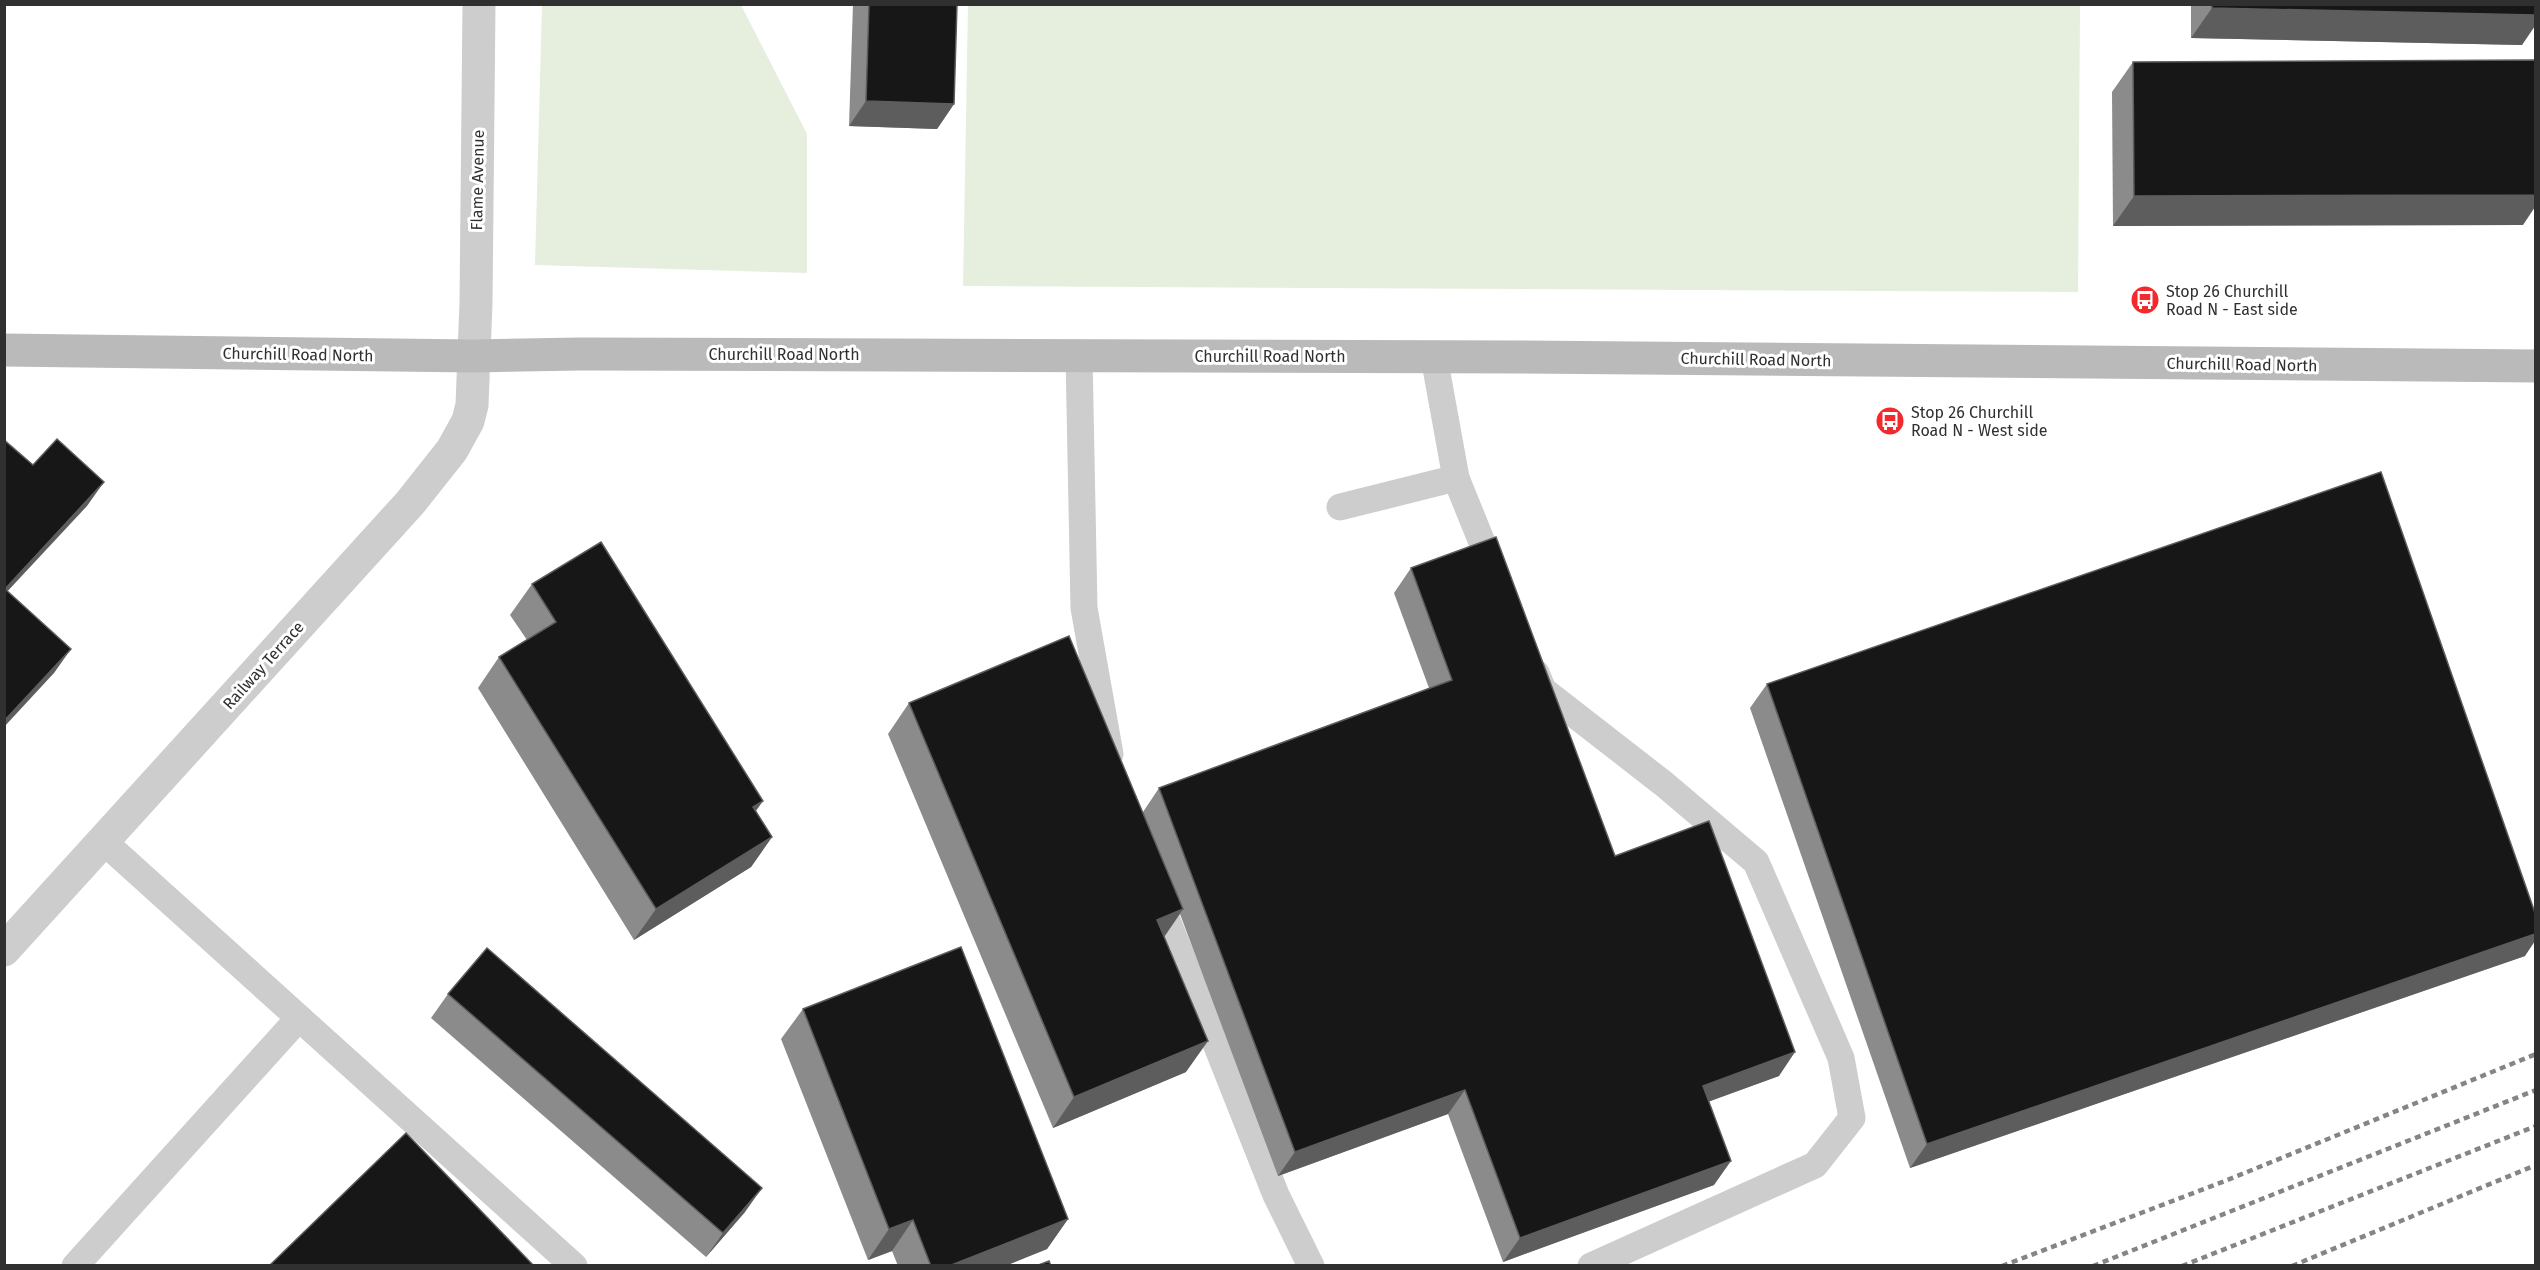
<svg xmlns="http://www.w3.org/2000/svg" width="2540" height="1270" font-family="'Fira Sans',sans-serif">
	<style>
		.green { fill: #e6eede }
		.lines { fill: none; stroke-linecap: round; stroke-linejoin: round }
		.lane { stroke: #cdcdcd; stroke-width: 27 }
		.street { stroke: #cdcdcd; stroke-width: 33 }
		.secondary { stroke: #bababa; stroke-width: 33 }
		.rail { stroke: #858585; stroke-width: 4.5; stroke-dasharray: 6 4.5; stroke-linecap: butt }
		.wall { fill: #8b8b8b }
		.shaded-wall { fill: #5d5d5d }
		.building { fill: #171717; stroke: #5d5d5d; stroke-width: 1.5 }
		.labels { text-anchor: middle; stroke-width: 6; stroke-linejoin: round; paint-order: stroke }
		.street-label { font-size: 16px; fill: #303030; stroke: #fff }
		.poi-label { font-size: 16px; fill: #303030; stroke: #fff; text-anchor: start }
	</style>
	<rect width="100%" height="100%" fill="#fff"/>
	<!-- green -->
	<g class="green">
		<polygon points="542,5 741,5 807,134 807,273 535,265"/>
		<polygon points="968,5 2080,5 2078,292 963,286"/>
	</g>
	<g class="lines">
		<!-- lane -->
		<g class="lane">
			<polyline points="1079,355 1084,608 1110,754"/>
			<polyline points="1434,357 1456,478 1496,577"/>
			<polyline points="1340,507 1456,478"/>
			<polyline points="1536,673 1543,690 1664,784 1756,862 1841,1058 1852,1118 1815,1165 1591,1266"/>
			<polyline points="103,841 574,1266"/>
			<polyline points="1157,895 1276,1195 1311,1266"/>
			<polyline points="75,1266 299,1018"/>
		</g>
		<!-- street -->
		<polyline class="street" points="4,950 410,503 452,450 468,421 472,405 476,303 479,4"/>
		<!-- secondary -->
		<polyline class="secondary" points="4,350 474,356 580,354 1524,357 2536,366"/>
		<!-- rail -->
		<g class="rail">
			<polyline points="2002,1266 2225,1181 2536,1054"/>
			<polyline points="2093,1266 2536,1090"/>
			<polyline points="2182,1266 2536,1126"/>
			<polyline points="2292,1266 2536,1165"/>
		</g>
	</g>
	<!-- wall -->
	<g class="wall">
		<polygon points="853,4 957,4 954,104 937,129 849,126"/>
		<polygon points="2191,4 2535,4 2522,45 2191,38"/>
		<polygon points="2133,62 2523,225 2113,226 2112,92"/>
		<polygon points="1411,568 1615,856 1779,1076 1709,1101 1714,1185 1503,1262 1448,1114 1278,1176 1180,914 1164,937 1186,1072 1053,1128 888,734 909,703 1143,812 1159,788 1429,688 1394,593"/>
		<polygon points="532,584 756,811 772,837 751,867 634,940 478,688 499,657 527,640 510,615"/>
		<polygon points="1767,684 2525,956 1910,1168 1750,708"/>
		<polygon points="448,994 745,1212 706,1257 431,1018"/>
		<polygon points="803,1009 1068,1219 1047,1249 1005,1266 898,1266 892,1251 868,1260 781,1039"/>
	</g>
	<!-- shaded-wall -->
	<g class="shaded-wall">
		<polygon points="2212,8 2535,15 2535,26 2522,45 2191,38"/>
		<polygon points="866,101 954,104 937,129 849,126"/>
		<polygon points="2535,195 2535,207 2523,225 2113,226 2134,196"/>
		<polygon points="104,482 87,506 4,595 4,590"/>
		<polygon points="71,649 54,673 4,727 4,721"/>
		<polygon points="763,801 741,832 753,807"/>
		<polygon points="772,837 751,867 634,940 656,909"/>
		<polygon points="1183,909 1162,940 1157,920"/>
		<polygon points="2535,934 2535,941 2525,956 1910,1168 1927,1144"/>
		<polygon points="1208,1041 1186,1072 1053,1128 1074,1097"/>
		<polygon points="1795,1052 1779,1076 1686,1110 1703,1086"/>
		<polygon points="1465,1090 1448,1114 1278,1176 1295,1152"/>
		<polygon points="1731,1161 1714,1185 1503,1262 1520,1238"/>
		<polygon points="762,1188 745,1212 706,1257 723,1233"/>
		<polygon points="1068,1219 1047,1249 1005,1266 949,1266"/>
		<polygon points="913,1220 892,1251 868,1260 889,1229"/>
	</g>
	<!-- building -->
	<g class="building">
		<polygon points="869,4 957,4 954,104 866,101"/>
		<polygon points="2212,4 2535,4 2535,15 2212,8"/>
		<polygon points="2535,60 2535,195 2134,196 2133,62"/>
		<polygon points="57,439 104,482 5,589 71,649 4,721 4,440 33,465"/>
		<polygon points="2381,472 2535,913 2535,934 1927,1144 1767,684"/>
		<polygon points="1496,537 1615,856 1709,821 1795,1052 1703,1086 1731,1161 1520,1238 1465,1090 1295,1152 1159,788 1452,680 1411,568"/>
		<polygon points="601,542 763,801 753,807 772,837 656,909 499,657 556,622 532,584"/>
		<polygon points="1069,636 1183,909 1157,920 1208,1041 1074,1097 909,703"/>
		<polygon points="961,947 1068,1219 949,1266 931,1266 913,1220 889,1229 803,1009"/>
		<polygon points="487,948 762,1188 723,1233 448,994"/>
		<polygon points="406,1133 534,1266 269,1266"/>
		<polygon points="1049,1261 1051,1266 1036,1266"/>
	</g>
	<!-- icons -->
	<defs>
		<g id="bus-disc" transform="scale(1.5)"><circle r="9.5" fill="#f02a2d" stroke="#fff"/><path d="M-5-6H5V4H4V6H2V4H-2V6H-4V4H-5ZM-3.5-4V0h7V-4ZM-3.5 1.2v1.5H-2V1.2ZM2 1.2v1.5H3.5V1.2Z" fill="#fff"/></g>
	</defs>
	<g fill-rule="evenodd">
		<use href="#bus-disc" x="2145" y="300"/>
		<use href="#bus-disc" x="1890" y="421"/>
	</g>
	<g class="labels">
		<!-- street labels -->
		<g class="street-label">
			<text transform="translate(477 180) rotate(-89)" y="6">Flame Avenue</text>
			<text transform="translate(298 354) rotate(1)" y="6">Churchill Road North</text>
			<text x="784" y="360">Churchill Road North</text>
			<text x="1270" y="362">Churchill Road North</text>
			<text transform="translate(1756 359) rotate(1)" y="6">Churchill Road North</text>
			<text transform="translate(2242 364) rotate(1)" y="6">Churchill Road North</text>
			<text transform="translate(263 665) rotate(-48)" y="6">Railway Terrace</text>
		</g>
		<!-- poi labels -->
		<g class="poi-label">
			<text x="2166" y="297">Stop 26 Churchill<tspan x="2166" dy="18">Road N - East side</tspan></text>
			<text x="1911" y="418">Stop 26 Churchill<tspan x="1911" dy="18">Road N - West side</tspan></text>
		</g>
	</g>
	<!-- border -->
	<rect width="2540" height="1270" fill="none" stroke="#303030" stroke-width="12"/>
</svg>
